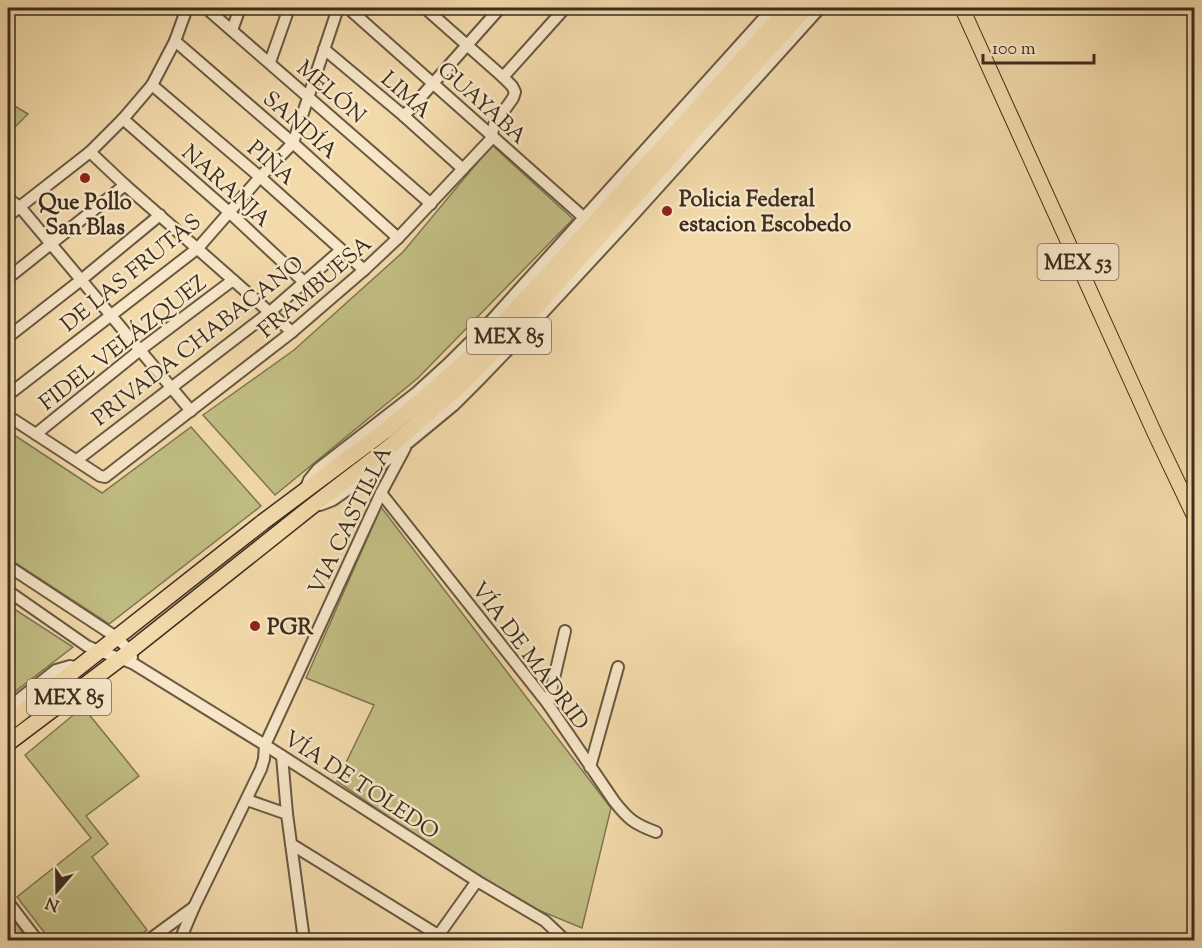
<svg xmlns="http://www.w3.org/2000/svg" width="1202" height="948" font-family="'Sorts Mill Goudy',serif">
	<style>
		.green { fill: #c1be84; stroke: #7e7652; stroke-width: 1.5 }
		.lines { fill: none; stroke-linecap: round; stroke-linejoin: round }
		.minor-casing { stroke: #695842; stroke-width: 14 }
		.major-casing { stroke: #3b2d1f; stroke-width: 16 }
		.highway-casing { stroke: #3b2d1f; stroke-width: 18 }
		.minor { stroke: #f7e7c8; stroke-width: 10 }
		.major { stroke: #f3daab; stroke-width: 14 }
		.highway { stroke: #f3daab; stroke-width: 15 }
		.poi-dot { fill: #8f2418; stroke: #f7e7c8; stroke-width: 2 }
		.labels { text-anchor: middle; stroke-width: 5; stroke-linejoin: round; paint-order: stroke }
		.shield { fill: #f7e7c8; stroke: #736552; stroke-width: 1.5 }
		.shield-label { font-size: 21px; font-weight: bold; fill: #3b2d1f }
		.street-label { font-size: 22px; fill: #3b2d1f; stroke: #f7e7c8 }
		.poi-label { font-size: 22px; font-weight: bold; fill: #3b2d1f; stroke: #f7e7c8; text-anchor: start }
	</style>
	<rect width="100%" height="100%" fill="#f3daab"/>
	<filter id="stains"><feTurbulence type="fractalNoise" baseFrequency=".00333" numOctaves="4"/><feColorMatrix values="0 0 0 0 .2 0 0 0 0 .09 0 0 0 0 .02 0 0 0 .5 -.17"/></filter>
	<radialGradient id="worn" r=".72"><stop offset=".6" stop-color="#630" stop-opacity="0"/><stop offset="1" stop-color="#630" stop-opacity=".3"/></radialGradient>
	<!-- green -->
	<g class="green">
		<polygon points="8,102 28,114 8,134"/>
		<polygon points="492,145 573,219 418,378 275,495 203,415 294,350 403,252"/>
		<polygon points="191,427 261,506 109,624 8,558 8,431 102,493"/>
		<polygon points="381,507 611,808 582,928 502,895 337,781 374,705 306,678"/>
		<polygon points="8,605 73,647 8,697"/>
		<polygon points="83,707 139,776 86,816 108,844 92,857 147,930 133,940 50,940 17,897 91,838 25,755"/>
		<polygon points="8,912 28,940 8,940"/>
	</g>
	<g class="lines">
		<!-- minor casing -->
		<g class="minor-casing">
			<g id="minor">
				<polyline points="206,8 431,204"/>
				<polyline points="348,8 590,223"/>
				<polyline points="232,30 240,8"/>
				<polyline points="175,41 293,143 398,238"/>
				<polyline points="324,49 404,116 463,169"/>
				<polyline points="270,62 289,8"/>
				<polyline points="503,77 565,8"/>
				<polyline points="152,85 260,177 364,270"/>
				<polyline points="404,116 500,8"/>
				<polyline points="123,119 229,212 304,282"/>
				<polyline points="90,152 125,185 292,332"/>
				<polyline points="8,199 20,207 191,411"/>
				<polyline points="8,216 90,152 123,119 152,85 175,41 187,8"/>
				<polyline points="8,278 125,185"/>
				<polyline points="8,337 81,280 160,215"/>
				<polyline points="8,395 198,248 260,177 293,143 338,8"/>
				<polyline points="8,416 100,476 105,477 292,332 364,270 398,238 491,139 494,125 513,98 515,92 512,86 503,77 425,8"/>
				<polyline points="36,434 140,350 233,280"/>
				<polyline points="77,460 270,312 341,250"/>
				<polyline points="305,490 309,480 318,469 416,393 449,363 488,324 773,8"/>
				<path d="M381,493l167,211 66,97c14,18 20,23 42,31"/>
				<polyline points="320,505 333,500 374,471 454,405 480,379 528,329 626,223 820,8"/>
				<polyline points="8,566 116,637 130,651 132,657"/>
				<path d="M8,591l79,55c15,7 32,11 47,18l131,81 212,136 68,40 20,19"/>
				<polyline points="548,704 565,631"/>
				<polyline points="8,708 56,670 70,666 79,668"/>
				<polyline points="282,756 287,814 304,940"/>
				<polyline points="590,767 618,667"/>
				<polyline points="247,800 287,814"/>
				<polyline points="291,844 446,940"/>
				<polyline points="8,902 37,940"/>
				<polyline points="149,940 194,907"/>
				<polyline points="180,940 194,907 261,769 264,759 265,745 381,493 405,448"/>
				<polyline points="435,940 477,881"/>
			</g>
		</g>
		<!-- major casing -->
		<g class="major-casing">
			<polyline id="major" points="962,8 1155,434 1194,516"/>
		</g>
		<!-- highway casing -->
		<g class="highway-casing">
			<g id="highway">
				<polyline points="8,723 263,522 385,431 448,377 483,345 561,260 788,8"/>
				<polyline points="8,743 121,658 311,507 392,445 458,387 522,323 684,142 806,8"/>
			</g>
		</g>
		<!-- minor -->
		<use href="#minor" class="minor"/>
		<!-- major -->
		<use href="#major" class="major"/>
		<!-- highway -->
		<use href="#highway" class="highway"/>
	</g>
	<!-- markers -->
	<g class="poi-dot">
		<circle cx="85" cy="178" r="6"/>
		<circle cx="667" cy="211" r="6"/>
		<circle cx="255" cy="626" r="6"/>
	</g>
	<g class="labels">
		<!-- shield labels -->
		<g class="shield">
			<rect x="1037.5" y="244" width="81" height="36" rx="4.5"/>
			<rect x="467" y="318" width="84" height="36" rx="4.5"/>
			<rect x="27" y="679" width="84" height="36" rx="4.5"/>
		</g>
		<g class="shield-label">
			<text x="1078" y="269">MEX 53</text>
			<text x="509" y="343">MEX 85</text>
			<text x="69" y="704">MEX 85</text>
		</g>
		<!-- street labels -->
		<g class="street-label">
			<text transform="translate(332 91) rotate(41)" y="8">MELÓN</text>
			<text transform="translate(407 94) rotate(41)" y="8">LIMA</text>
			<text transform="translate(483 102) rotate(42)" y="8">GUAYABA</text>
			<text transform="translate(301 124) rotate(41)" y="8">SANDÍA</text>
			<text transform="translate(272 162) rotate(41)" y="8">PIÑA</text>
			<text transform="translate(227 185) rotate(42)" y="8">NARANJA</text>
			<text transform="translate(130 272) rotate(-39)" y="8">DE LAS FRUTAS</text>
			<text transform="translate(314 286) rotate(-41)" y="8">FRAMBUESA</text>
			<text transform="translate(197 340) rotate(-38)" y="8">PRIVADA CHABACANO</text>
			<text transform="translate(122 342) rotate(-38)" y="8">FIDEL VELÁZQUEZ</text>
			<text transform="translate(349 520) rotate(-64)" y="8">VIA CASTILLA</text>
			<text transform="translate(531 655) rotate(53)" y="8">VÍA DE MADRID</text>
			<text transform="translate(362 784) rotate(33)" y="8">VÍA DE TOLEDO</text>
		</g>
		<!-- poi labels -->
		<g class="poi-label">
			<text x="679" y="206">Policia Federal<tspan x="679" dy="25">estacion Escobedo</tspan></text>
			<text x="85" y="209" text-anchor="middle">Que Pollo<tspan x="85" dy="25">San Blas</tspan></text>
			<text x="267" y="634">PGR</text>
		</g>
	</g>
	<!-- margin -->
	<rect width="1202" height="948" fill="none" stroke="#f3daab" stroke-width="30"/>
	<rect x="9" y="9" width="1184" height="930" fill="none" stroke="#3b2d1f" stroke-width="3"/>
	<rect x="15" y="15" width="1172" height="918" fill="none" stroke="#3b2d1f" stroke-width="1.5"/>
	<!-- north arrow -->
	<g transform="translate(57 891) rotate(200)" stroke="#f7e7c8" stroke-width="4.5" paint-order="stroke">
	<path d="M0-4.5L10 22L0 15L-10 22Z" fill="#3b2d1f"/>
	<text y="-9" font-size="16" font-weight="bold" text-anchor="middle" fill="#3b2d1f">N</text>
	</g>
	<!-- scale -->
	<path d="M983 54v9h111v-9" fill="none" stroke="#3b2d1f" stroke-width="3"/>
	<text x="992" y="54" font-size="18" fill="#3b2d1f" stroke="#f7e7c8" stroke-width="4.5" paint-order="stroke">100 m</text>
	<rect width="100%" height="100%" filter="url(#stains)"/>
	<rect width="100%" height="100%" fill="url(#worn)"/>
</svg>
